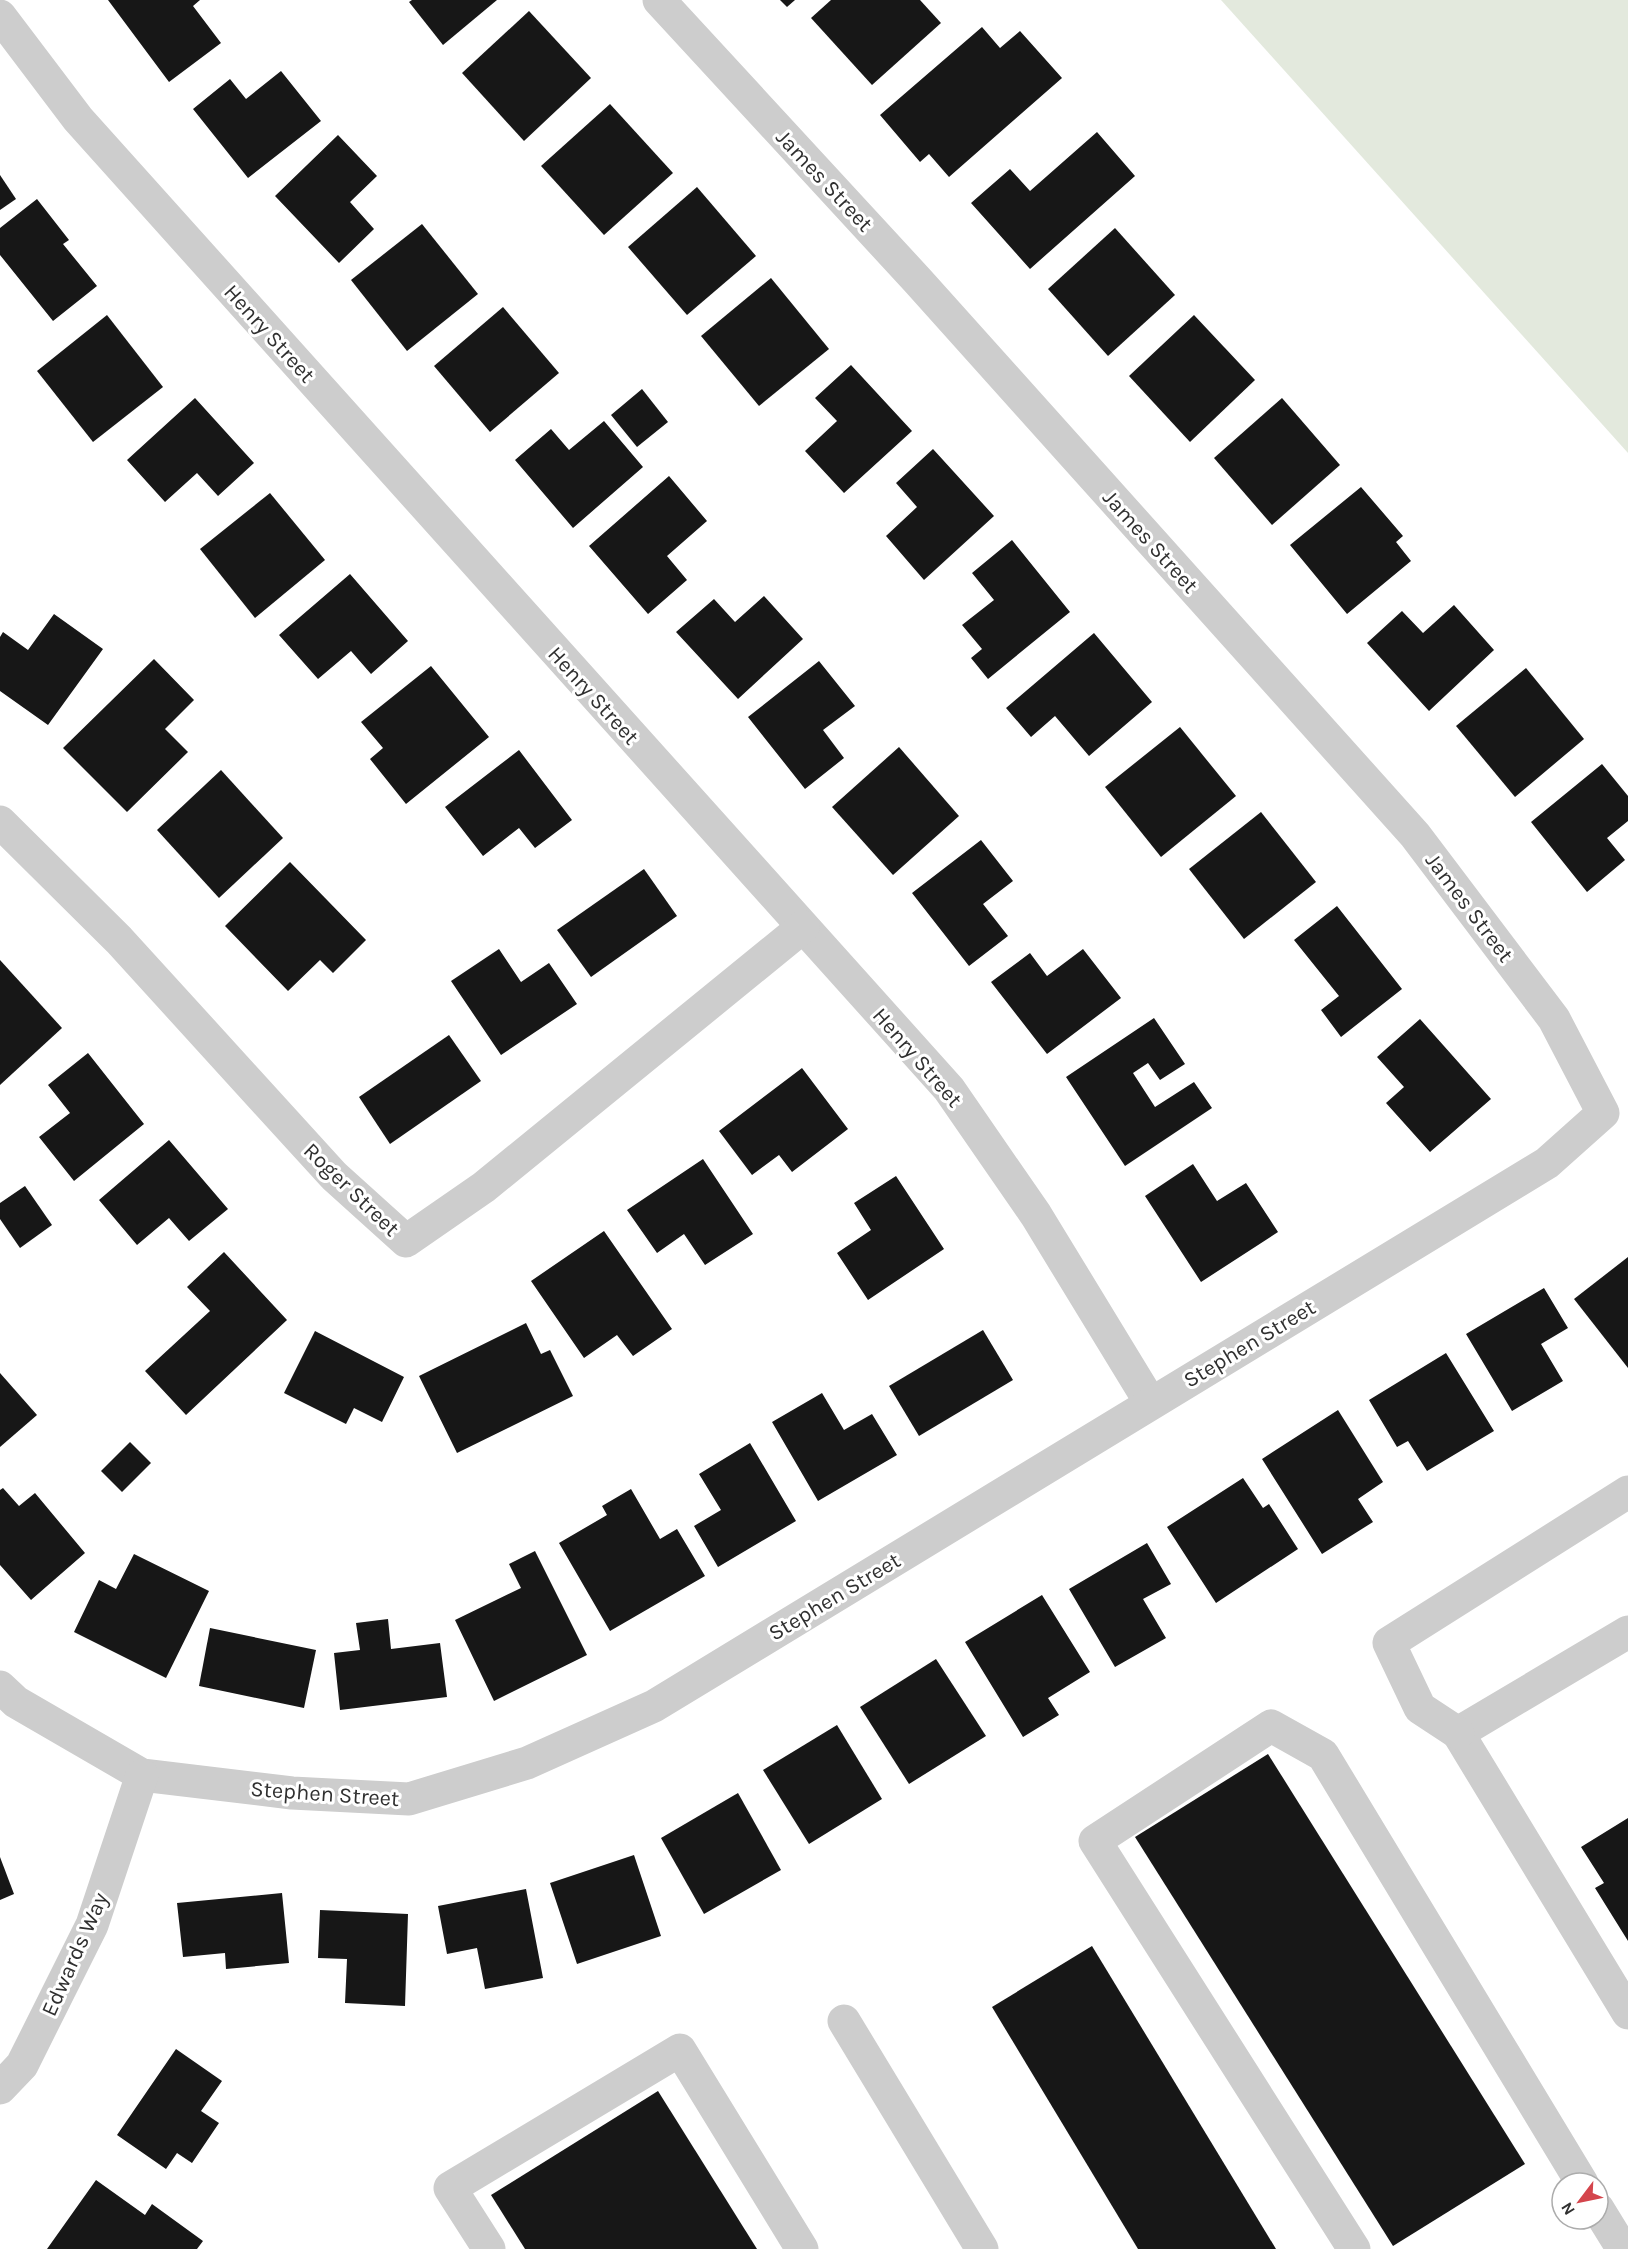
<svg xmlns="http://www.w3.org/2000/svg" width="1628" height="2249" font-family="Karla,sans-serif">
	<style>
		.green { fill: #e3e9dd }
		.building { fill: #171717 }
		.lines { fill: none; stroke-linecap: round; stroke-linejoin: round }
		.minor { stroke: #cdcdcd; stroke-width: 33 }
		.labels { text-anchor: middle; stroke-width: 6; stroke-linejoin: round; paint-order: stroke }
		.street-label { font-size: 22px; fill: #303030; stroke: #fff }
	</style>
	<rect width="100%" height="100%" fill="#fff"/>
	<!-- green -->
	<polygon class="green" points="1221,0 1628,0 1628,453"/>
	<!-- building -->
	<g class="building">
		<polygon points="108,0 200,0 193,6 221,43 169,82"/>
		<polygon points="412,0 497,0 443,45 409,2"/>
		<polygon points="780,0 795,0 787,7"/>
		<polygon points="831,0 920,0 941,23 872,85 811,18"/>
		<polygon points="529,11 591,78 524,141 462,73"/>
		<polygon points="982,27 1000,48 1020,31 1062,78 949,177 929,154 920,162 880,115"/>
		<polygon points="281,71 321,121 248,178 193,109 230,79 246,99"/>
		<polygon points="610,104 673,173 604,235 541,166"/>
		<polygon points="1097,132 1135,176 1030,269 971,203 1010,169 1030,191"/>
		<polygon points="338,135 377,176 350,202 374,229 339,263 275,196"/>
		<polygon points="0,175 16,199 0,210"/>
		<polygon points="697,187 756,256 687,315 628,247"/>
		<polygon points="37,199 69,240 63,244 97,286 53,321 0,255 0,228"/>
		<polygon points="422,224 478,294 407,351 351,280"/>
		<polygon points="1115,228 1175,295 1108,356 1048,289"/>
		<polygon points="771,278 829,349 759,406 701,336"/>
		<polygon points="503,307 559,373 490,432 434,366"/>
		<polygon points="107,315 163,387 93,442 37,371"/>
		<polygon points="1194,315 1255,380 1190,442 1129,376"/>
		<polygon points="851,365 912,431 844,493 805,451 837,421 815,398"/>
		<polygon points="642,389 668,422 637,447 611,415"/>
		<polygon points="195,398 254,463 218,496 197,473 165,502 127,460"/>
		<polygon points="1282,398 1340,465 1272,525 1214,458"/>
		<polygon points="604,421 643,467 573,528 515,460 551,429 569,450"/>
		<polygon points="933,449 994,516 924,580 886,536 917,507 896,483"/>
		<polygon points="669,476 707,521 667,556 687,580 648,614 589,546"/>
		<polygon points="1361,487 1403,536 1396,542 1411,561 1347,614 1290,545"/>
		<polygon points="270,493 325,560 255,618 200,549"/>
		<polygon points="1012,540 1070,612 988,679 971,658 982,649 962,625 994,600 972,573"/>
		<polygon points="350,574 408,641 371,674 351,651 318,679 279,635"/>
		<polygon points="764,596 803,639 738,699 676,632 714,599 735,622"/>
		<polygon points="1454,605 1494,650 1429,711 1367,643 1402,611 1423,633"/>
		<polygon points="54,614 103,649 48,725 0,691 0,637 3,632 28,650"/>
		<polygon points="1094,633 1152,702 1089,756 1055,716 1031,737 1006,708"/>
		<polygon points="154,659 194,700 165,729 188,752 127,812 63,748"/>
		<polygon points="819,661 855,706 823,730 844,758 805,789 748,717"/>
		<polygon points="431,666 489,737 406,804 370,759 383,748 361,722"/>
		<polygon points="1526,668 1584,739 1515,797 1456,726"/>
		<polygon points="1180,727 1236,796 1161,857 1105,787"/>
		<polygon points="899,747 959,816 893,875 832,807"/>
		<polygon points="519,750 572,820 535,848 519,828 483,856 445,807"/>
		<polygon points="1602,764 1628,796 1628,821 1607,838 1625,860 1587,892 1531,822"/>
		<polygon points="221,770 283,838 219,898 157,830"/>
		<polygon points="1261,812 1316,882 1244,939 1189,869"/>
		<polygon points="981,840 1013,881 983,904 1008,936 969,966 912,893"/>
		<polygon points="290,862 366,940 333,973 320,960 288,991 225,926"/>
		<polygon points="644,869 677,916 591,977 557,930"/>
		<polygon points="1337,906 1402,989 1341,1037 1321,1010 1339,996 1294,940"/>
		<polygon points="499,949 521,982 549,963 577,1004 501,1055 451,981"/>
		<polygon points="1083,949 1121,998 1047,1054 991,982 1030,953 1047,976"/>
		<polygon points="0,960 62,1028 0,1085"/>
		<polygon points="1154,1018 1185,1064 1160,1080 1148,1063 1133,1073 1155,1107 1194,1082 1212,1108 1125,1166 1066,1077"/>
		<polygon points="1420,1019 1491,1099 1430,1152 1386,1103 1404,1087 1377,1057"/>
		<polygon points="449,1035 481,1081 390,1144 359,1097"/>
		<polygon points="88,1053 144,1124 74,1181 39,1137 70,1113 48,1085"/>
		<polygon points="802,1068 848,1129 792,1172 779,1155 752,1175 719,1131"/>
		<polygon points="169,1140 228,1209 189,1241 169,1218 137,1245 99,1200"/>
		<polygon points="703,1159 753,1234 705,1265 684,1234 657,1253 627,1210"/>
		<polygon points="1193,1164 1217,1201 1246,1183 1278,1232 1201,1282 1145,1196"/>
		<polygon points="896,1176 944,1249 868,1300 837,1253 871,1230 854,1203"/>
		<polygon points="25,1186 52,1225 20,1248 0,1219 0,1203"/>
		<polygon points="604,1231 672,1329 633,1356 617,1335 584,1358 531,1281"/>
		<polygon points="224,1252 287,1320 186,1415 145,1371 210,1311 187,1287"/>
		<polygon points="1628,1257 1628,1368 1574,1299"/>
		<polygon points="1544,1288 1568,1328 1541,1344 1563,1381 1512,1411 1466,1334"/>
		<polygon points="526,1323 541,1354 550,1350 573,1396 457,1453 419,1376"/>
		<polygon points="983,1330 1013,1380 919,1436 889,1386"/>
		<polygon points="315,1331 404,1377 382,1422 354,1408 346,1424 284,1393"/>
		<polygon points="1446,1353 1494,1431 1427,1471 1408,1441 1397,1447 1369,1400"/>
		<polygon points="0,1373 37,1415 0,1447"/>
		<polygon points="822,1393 844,1430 872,1414 897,1455 818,1501 772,1422"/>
		<polygon points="1338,1410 1383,1482 1358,1499 1373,1522 1322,1554 1262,1459"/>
		<polygon points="130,1442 151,1463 122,1492 101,1471"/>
		<polygon points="750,1443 796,1521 718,1567 694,1526 721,1510 699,1474"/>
		<polygon points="1243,1478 1263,1508 1269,1504 1298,1549 1216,1603 1167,1527"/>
		<polygon points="3,1488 19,1506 35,1493 85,1553 31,1600 0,1565 0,1490"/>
		<polygon points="631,1489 660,1539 677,1529 705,1576 610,1631 559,1543 607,1515 602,1506"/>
		<polygon points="1147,1543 1171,1584 1143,1599 1166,1638 1115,1667 1069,1589"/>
		<polygon points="535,1551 587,1655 494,1701 455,1620 521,1588 509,1564"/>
		<polygon points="134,1554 209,1591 166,1678 74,1632 99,1580 116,1589"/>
		<polygon points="1042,1595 1090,1672 1048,1698 1059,1715 1023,1737 965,1642"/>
		<polygon points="388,1619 391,1649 440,1643 447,1697 340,1710 334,1653 360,1650 356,1623"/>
		<polygon points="210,1628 316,1650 304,1708 199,1686"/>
		<polygon points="936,1659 986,1736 909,1784 860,1707"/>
		<polygon points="837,1725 882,1799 809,1844 763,1770"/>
		<polygon points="1268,1754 1525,2164 1393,2246 1135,1837"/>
		<polygon points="738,1793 781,1870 704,1914 661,1838"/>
		<polygon points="1628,1818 1628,1941 1595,1888 1604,1883 1581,1847"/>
		<polygon points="634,1855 661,1936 577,1964 550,1883"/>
		<polygon points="0,1857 14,1894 0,1900"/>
		<polygon points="526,1889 543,1978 485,1989 477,1948 447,1954 438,1906"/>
		<polygon points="282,1893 289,1963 226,1969 225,1953 183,1957 177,1903"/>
		<polygon points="320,1910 408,1914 405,2006 345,2003 347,1959 318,1958"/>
		<polygon points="1092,1946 1276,2249 1138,2249 992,2007"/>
		<polygon points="176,2049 222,2081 201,2111 219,2123 192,2163 177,2153 166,2169 117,2135"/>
		<polygon points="658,2091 757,2249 525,2249 491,2195"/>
		<polygon points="96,2180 145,2215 152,2204 203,2241 197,2249 47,2249"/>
	</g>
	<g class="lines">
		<!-- minor -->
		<g class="minor">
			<polyline points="0,16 78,119 949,1089 1036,1215 1150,1402"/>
			<polyline points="0,822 119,940 334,1176 406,1241 484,1187 803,927"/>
			<polyline points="1628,1632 1458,1733 1628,2013"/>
			<polyline points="0,1687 16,1702 142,1775 292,1793 409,1799 527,1763 654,1706 1547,1163 1603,1113 1554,1019 1415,835 918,281 659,0"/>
			<polyline points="1458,1733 1420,1708 1389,1643 1628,1492"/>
			<polyline points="844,2021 982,2249"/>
			<polyline points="0,2088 22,2065 92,1925 142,1775"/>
			<polyline points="1598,2209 1619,2243"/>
			<polyline points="489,2249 450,2188 680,2050 802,2249"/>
			<polyline points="1354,2249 1095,1841 1271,1726 1323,1755 1582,2183"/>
		</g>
	</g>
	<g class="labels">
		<!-- street labels -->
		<g class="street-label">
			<text transform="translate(825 180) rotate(47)" y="8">James Street</text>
			<text transform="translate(270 333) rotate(48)" y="8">Henry Street</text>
			<text transform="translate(1151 541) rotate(48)" y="8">James Street</text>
			<text transform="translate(594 695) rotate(48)" y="8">Henry Street</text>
			<text transform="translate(1470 907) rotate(53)" y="8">James Street</text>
			<text transform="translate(918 1057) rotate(49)" y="8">Henry Street</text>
			<text transform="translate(352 1189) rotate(44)" y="8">Roger Street</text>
			<text transform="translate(1249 1343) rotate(-31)" y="8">Stephen Street</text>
			<text transform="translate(834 1596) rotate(-31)" y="8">Stephen Street</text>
			<text transform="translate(325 1793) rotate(4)" y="8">Stephen Street</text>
			<text transform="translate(74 1954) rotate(-66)" y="8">Edwards Way</text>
		</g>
	</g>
	<!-- north arrow -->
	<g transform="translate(1580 2201) rotate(238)"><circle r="28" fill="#ffffff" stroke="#acacac" stroke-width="1.5"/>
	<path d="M0-4.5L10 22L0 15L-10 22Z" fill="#d4454c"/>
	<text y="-9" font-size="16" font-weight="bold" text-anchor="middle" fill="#303030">N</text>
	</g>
</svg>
